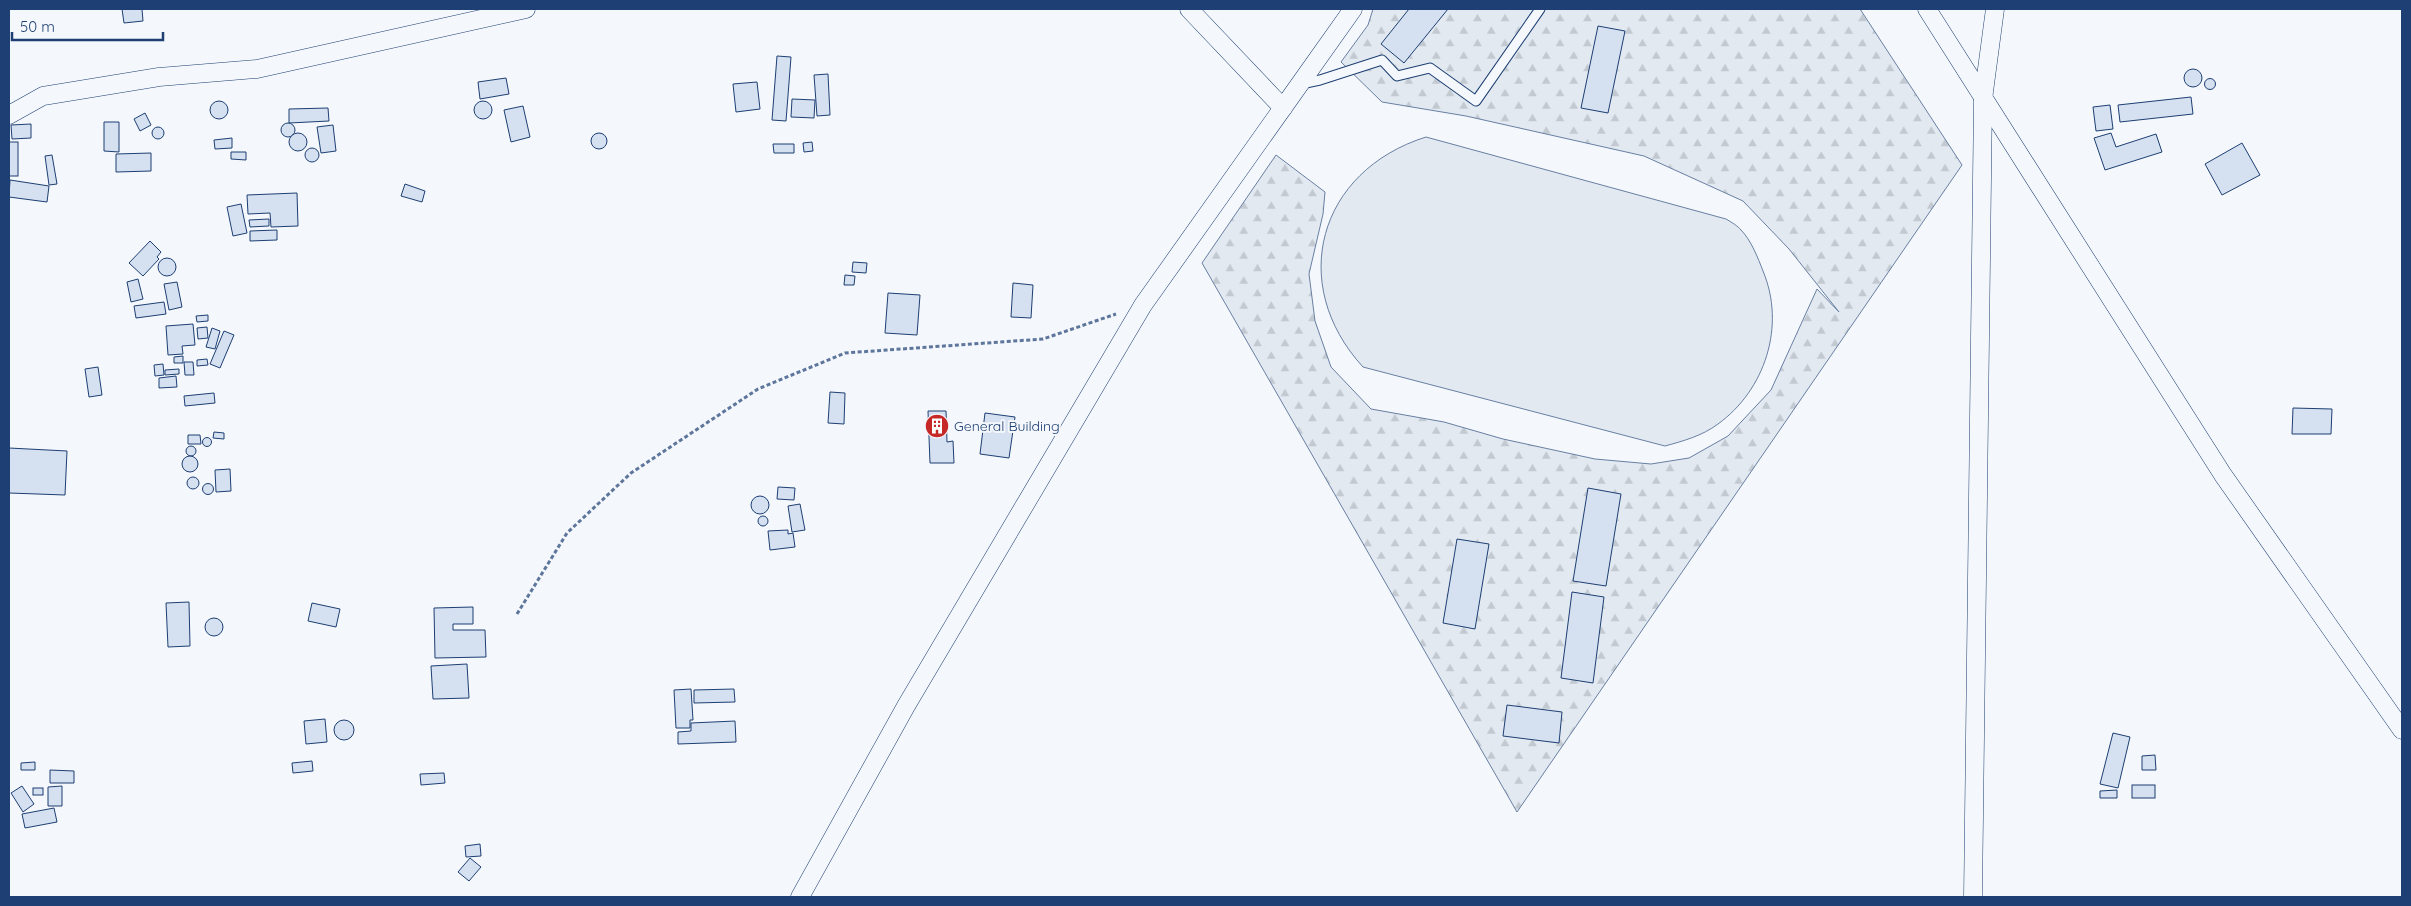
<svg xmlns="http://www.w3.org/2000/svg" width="2411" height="906" font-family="Quicksand,sans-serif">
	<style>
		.green { fill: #e3e9f0; stroke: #687fa3 }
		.forest { fill: url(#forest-firs); stroke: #687fa3 }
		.building { fill: #d5e0f0; stroke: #1d3f73 }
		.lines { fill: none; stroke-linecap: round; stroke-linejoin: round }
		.lane-casing { stroke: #1d3f73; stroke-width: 11 }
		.street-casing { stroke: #1d3f73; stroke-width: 19 }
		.path { stroke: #5e769c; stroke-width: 3; stroke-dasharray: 4 2.5; stroke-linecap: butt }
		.lane { stroke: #f4f7fb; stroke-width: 9 }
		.street { stroke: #f4f7fb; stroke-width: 18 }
		.labels { text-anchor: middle; stroke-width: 4; stroke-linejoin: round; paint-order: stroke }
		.poi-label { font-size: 14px; fill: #1d3f73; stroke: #f4f7fb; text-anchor: start }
	</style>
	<defs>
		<pattern id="forest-firs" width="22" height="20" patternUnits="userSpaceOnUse" patternTransform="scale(1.25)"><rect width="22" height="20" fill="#e3e9f0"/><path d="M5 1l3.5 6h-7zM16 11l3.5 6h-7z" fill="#c2c9d1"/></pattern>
	</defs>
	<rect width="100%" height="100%" fill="#f4f7fb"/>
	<!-- green -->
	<path class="green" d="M1426,137l300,82c5,3 12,7 15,11 10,10 17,28 22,41 23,55 2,119 -45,153 -16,12 -35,17 -53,22l-302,-79c-76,-83 -45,-196 63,-230z"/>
	<!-- forest -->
	<polygon class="forest" points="1373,9 1860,9 1962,165 1517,812 1202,263 1276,155 1325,192 1323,214 1309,274 1315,321 1331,367 1371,409 1444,422 1503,439 1595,459 1651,464 1689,458 1728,436 1771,390 1817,289 1839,312 1789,249 1743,201 1644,156 1466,116 1382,102 1341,62 1368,25"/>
	<!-- building -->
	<g class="building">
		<polygon points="122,9 142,9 143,21 124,23"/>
		<polygon points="1409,9 1448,9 1404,63 1381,44"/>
		<polygon points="1598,26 1625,31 1608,113 1581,108"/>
		<polygon points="777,56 791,57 786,121 772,120"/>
		<circle cx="2193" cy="78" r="9"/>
		<polygon points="828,74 830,115 817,116 814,75"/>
		<polygon points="506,78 509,94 480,99 478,82"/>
		<circle cx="2210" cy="84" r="5.5"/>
		<polygon points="757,82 760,109 736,112 733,84"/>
		<polygon points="2191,97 2193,114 2120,122 2118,105"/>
		<polygon points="792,99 815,100 814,118 791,117"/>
		<circle cx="219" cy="110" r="9"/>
		<circle cx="483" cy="110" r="9"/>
		<polygon points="2110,105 2113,129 2096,131 2093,107"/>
		<polygon points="523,106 530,137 511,142 504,110"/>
		<polygon points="328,108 329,121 289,123 289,109"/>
		<polygon points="145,113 151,125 140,131 134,119"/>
		<polygon points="104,122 119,122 119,152 104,151"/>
		<circle cx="288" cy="130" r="7"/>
		<polygon points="31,124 31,138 12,139 11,125"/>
		<polygon points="333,125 336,151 321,153 317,127"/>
		<circle cx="158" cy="133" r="6"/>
		<polygon points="2111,133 2116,147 2156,134 2162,152 2105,170 2094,138"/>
		<circle cx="599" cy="141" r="8"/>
		<circle cx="298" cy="142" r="9"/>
		<polygon points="232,138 232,148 215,149 214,140"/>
		<rect x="9" y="142" width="9" height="34"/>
		<polygon points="812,142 813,151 804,152 803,143"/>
		<polygon points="2242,143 2260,175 2222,195 2205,164"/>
		<polygon points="773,144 794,144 794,153 774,153"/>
		<circle cx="312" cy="155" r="7"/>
		<polygon points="231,152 246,152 246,160 231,159"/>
		<polygon points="151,153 151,171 116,172 116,154"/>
		<polygon points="52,155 57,184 49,185 45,156"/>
		<polygon points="10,180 49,186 47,202 9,197"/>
		<polygon points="405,184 425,191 422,202 401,196"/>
		<polygon points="297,193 298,226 271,227 270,213 248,214 247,195"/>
		<polygon points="241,204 247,233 233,236 227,207"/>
		<polygon points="269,219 269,226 250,227 249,220"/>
		<polygon points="277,230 277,240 250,241 250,231"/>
		<polygon points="150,241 161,252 157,257 159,259 143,276 129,263"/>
		<circle cx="167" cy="267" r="9"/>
		<polygon points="853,262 867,263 866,273 852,272"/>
		<polygon points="845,275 855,276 854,285 844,285"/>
		<polygon points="138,279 143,299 131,302 127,282"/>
		<polygon points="177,282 182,307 169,310 164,284"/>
		<polygon points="1013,283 1033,285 1031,318 1011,317"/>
		<polygon points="888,293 920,295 917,335 885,333"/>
		<polygon points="164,302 166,314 136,318 134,306"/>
		<polygon points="208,315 208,321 197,322 196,316"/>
		<polygon points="193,324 195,345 182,346 183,354 168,355 166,326"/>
		<polygon points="207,327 208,338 198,339 197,328"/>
		<polygon points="212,328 220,331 215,349 206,347"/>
		<polygon points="224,331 234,335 220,368 210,364"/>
		<polygon points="183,356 183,363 174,363 174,357"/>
		<polygon points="207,359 208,365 197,366 197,360"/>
		<polygon points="184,362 193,362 194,375 185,375"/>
		<polygon points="163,364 164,375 155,376 154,365"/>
		<polygon points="98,367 102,395 89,397 85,369"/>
		<polygon points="179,369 179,374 165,375 165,370"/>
		<polygon points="176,376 177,387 159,388 159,378"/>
		<polygon points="830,392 845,393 844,424 828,423"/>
		<polygon points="214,393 215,403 185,406 184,396"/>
		<polygon points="2293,408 2332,409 2331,434 2292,434"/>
		<polygon points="928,411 946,411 947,442 953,441 954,463 930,463"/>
		<polygon points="985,413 1015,417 1009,458 980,454"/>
		<polygon points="214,432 224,433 224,439 213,438"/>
		<polygon points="188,435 200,435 201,444 188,444"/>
		<circle cx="207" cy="442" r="4.5"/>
		<circle cx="191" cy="451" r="5"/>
		<polygon points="9,448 67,451 65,495 9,493"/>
		<circle cx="190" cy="464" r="8"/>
		<polygon points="230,469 231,491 216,492 215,470"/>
		<circle cx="193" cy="483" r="6"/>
		<circle cx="208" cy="489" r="5.5"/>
		<polygon points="778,487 795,488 794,500 777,499"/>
		<polygon points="1588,488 1621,494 1606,586 1573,581"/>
		<circle cx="760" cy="505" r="9"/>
		<polygon points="800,504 805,530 792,532 788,506"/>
		<circle cx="763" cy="521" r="5"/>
		<polygon points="788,530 788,534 793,533 795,547 770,550 768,531"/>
		<polygon points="1457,539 1489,544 1475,629 1443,623"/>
		<polygon points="1572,592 1604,597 1593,683 1561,678"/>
		<polygon points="189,602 190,646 168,647 166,603"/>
		<polygon points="312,603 340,609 336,627 308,621"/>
		<polygon points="473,607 473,624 453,624 453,630 485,630 486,657 435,658 434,608"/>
		<circle cx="214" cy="627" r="9"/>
		<polygon points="467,664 469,698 433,699 431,666"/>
		<polygon points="691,689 693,720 690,720 690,728 676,728 674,690"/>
		<polygon points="734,689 735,702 694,703 694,690"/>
		<polygon points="1507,705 1562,712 1559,743 1503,736"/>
		<polygon points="325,719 327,742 306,744 304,721"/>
		<circle cx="344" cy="730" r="10"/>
		<polygon points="735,721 736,742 678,744 678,732 691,731 691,723"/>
		<polygon points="2113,733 2130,737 2118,788 2100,784"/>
		<polygon points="2155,755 2156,770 2142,770 2142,756"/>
		<polygon points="312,761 313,771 293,773 292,763"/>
		<polygon points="35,762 35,770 21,770 21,763"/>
		<polygon points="50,770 74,771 74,783 50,783"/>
		<polygon points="444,773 445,783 421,785 420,774"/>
		<rect x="2132" y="785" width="23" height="13"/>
		<polygon points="22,786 34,804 23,812 11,793"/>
		<polygon points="62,786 62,806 48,806 48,787"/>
		<rect x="33" y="788" width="10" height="7"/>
		<polygon points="2117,790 2117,798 2100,798 2100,791"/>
		<polygon points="54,808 57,822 25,828 22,814"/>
		<polygon points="480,844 481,856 466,857 465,846"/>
		<polygon points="470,858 481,867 469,881 458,872"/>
	</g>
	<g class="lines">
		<!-- lane casing -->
		<g class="lane-casing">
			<polyline id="lane" points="1301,84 1320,80 1382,60 1397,76 1430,68 1476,101 1540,9"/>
		</g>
		<!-- street casing -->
		<g class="street-casing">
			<g id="street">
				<polyline points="1189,9 1283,108"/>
				<polyline points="1927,9 2223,475 2402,730"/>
				<polyline points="9,115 43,96 159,77 257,69 526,9"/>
				<polyline points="800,897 906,706 1143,305 1353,9"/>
				<polyline points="1973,897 1983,99 1995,9"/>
			</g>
		</g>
		<!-- path -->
		<polyline class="path" points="517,614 567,533 631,473 758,389 845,353 1043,339 1116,314"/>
		<!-- lane -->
		<use href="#lane" class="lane"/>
		<!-- street -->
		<use href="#street" class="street"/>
	</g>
	<!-- icons -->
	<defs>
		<g id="building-disc" transform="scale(1.25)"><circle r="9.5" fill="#c62828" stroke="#f4f7fb"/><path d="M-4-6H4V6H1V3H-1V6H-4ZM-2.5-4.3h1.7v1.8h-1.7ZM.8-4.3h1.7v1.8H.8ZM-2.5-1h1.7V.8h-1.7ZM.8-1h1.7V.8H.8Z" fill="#fff"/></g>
	</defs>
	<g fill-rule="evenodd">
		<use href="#building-disc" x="937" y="426"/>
	</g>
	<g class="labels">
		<!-- poi labels -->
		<g class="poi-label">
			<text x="954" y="431">General Building</text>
		</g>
	</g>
	<!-- border -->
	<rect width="2411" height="906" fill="none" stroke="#1d3f73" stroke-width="20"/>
	<!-- scale -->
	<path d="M12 32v8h151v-8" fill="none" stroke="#1d3f73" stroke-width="2.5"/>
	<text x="20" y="32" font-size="15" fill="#1d3f73" stroke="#f4f7fb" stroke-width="4" paint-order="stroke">50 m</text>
</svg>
